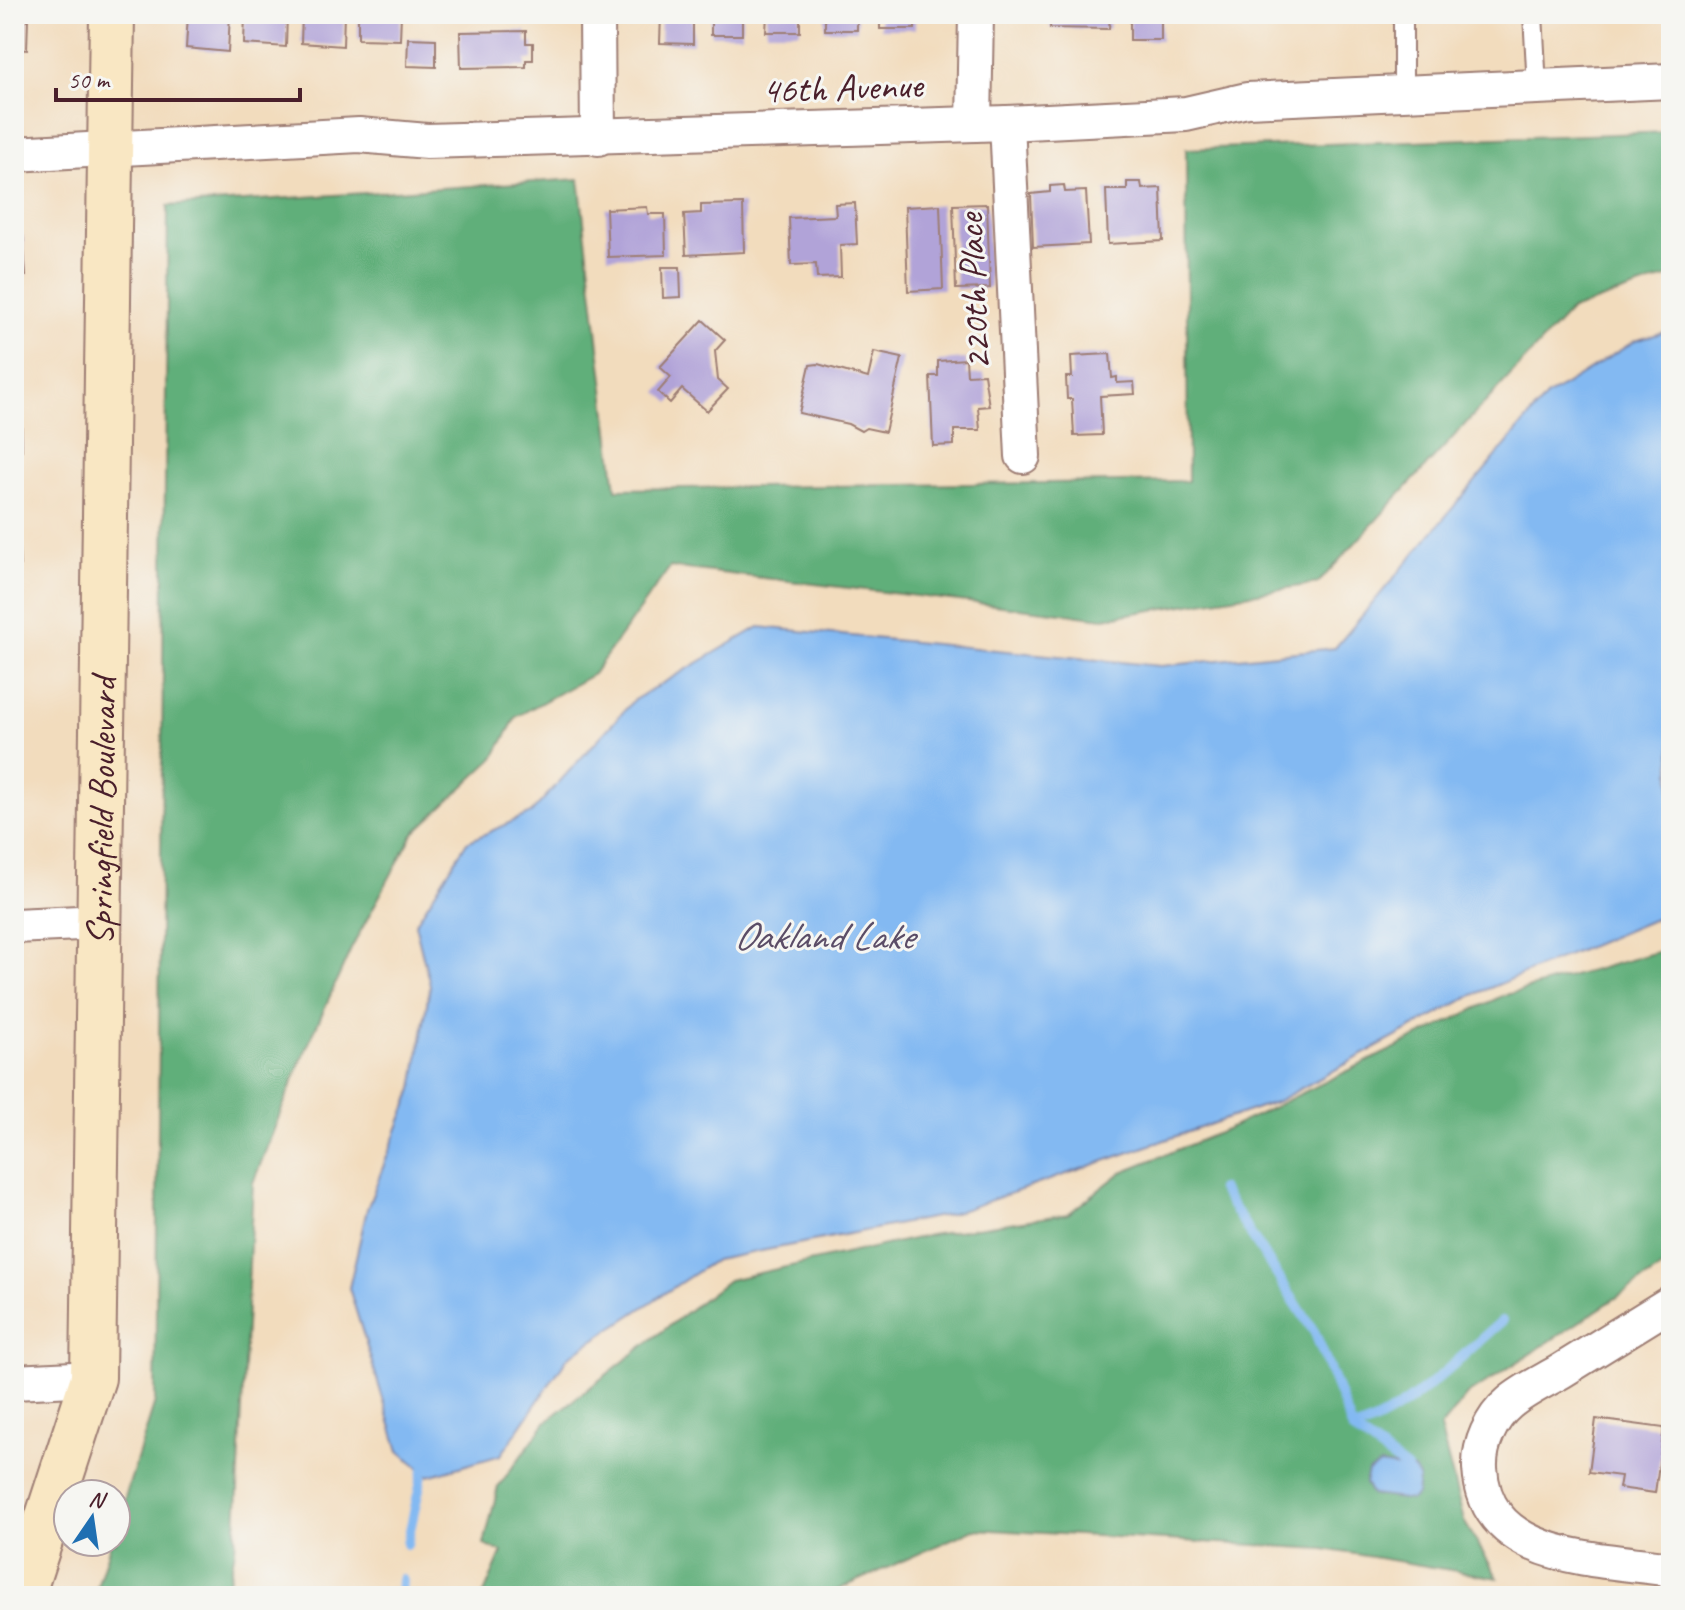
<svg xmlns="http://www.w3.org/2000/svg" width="1685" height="1610" font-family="Caveat,sans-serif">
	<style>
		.forest { fill: #60af7a; stroke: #556752; stroke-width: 2 }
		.water { fill: #83b9f2; stroke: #666c8e; stroke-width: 2 }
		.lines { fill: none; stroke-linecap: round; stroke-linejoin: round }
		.stream { stroke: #83b9f2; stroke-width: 10 }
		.building { fill: #b1a3d8 }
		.lane-casing { stroke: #9e7e74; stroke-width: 22 }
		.street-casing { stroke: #9e7e74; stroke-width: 38 }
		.secondary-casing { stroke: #9e7e74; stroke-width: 48 }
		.lane { stroke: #fff; stroke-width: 18 }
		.street { stroke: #fff; stroke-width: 34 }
		.secondary { stroke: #f9e7c3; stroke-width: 44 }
		.labels { text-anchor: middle; stroke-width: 6; stroke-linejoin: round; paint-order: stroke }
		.street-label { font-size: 38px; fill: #4a1f2b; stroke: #f6f6f2 }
		.water-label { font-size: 40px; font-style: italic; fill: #5b4d67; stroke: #f6f6f2 }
	</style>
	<rect width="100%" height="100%" fill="#f6f6f2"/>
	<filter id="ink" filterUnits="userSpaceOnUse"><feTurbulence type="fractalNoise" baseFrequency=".0125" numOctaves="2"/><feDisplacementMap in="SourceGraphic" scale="16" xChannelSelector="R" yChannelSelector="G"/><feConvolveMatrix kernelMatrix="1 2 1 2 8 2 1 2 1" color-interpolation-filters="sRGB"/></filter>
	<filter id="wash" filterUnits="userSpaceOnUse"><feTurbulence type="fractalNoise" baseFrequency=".006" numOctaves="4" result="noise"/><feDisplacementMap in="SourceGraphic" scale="32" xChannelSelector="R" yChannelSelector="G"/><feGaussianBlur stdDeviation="1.8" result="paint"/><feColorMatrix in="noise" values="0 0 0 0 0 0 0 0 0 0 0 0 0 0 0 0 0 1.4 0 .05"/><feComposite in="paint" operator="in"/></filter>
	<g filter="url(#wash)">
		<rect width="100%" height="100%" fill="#f2dcbd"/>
		<!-- forest -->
		<g class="forest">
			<polygon points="1671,132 1671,276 1571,310 1318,583 1104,618 670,567 593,674 516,717 494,758 413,834 351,949 300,1063 253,1183 235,1550 226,1596 94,1596 111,1542 116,1542 116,1526 155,1402 168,206 579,179 616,489 1188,481 1186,149"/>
			<polygon points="1671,948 1671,1262 1467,1395 1440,1428 1464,1521 1498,1578 1324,1549 974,1529 824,1596 483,1596 502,1552 484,1545 498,1487 547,1421 728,1280 930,1235 1068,1214 1122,1172 1224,1131 1502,996"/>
		</g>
		<!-- water -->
		<g class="water">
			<polygon points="1671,330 1671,912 1471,996 1278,1101 951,1214 715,1260 568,1357 501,1455 429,1476 399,1451 349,1288 367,1209 413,1089 430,985 415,924 467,842 531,813 634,700 759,627 1161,666 1335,648 1546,397 1635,341"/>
			<polygon points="1380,1465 1414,1470 1419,1480 1417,1495 1411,1500 1371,1495 1365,1484 1368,1472"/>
		</g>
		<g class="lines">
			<!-- stream -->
			<g class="stream">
				<path d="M1221,1189l94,144 38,97c56,-17 105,-72 149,-109"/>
				<polyline points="1353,1430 1407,1469"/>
				<polyline points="407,1544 423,1471"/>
				<polyline points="401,1596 402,1579"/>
			</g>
		</g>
		<g id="blocks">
			<!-- building -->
			<g class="building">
				<polygon points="188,14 230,14 228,52 186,48"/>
				<polygon points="245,14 287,14 286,47 244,44"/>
				<polygon points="302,14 344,14 343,46 301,43"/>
				<polygon points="358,14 401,14 400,40 358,39"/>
				<polygon points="661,14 693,14 693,44 660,43"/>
				<rect x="711" y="14" width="31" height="21"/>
				<polygon points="767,14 800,14 800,32 766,32"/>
				<rect x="825" y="14" width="32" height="16"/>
				<rect x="880" y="14" width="35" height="15"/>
				<polygon points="1051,14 1110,14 1109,29 1050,28"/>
				<rect x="1130" y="14" width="31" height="26"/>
				<polygon points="14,18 28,18 27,50 17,49 17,70"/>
				<polygon points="526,31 526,43 533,43 533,60 526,60 526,67 461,68 460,32"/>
				<polygon points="408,38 436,39 436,67 407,66"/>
				<polygon points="1127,182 1141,182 1142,189 1161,188 1163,241 1108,244 1106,190 1127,190"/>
				<polygon points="1064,185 1065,192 1086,191 1089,244 1033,247 1031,194 1050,192 1050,186"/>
				<polygon points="855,203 857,244 840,245 841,277 817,278 816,264 791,265 789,218 836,216 835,204"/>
				<polygon points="743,204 744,252 686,255 684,214 701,213 701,205"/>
				<polygon points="987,204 990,288 956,289 953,205"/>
				<polygon points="940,205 943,289 908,291 905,207"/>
				<polygon points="647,207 648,214 665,214 666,255 608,257 606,209"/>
				<polygon points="14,235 23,235 26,276 14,276"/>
				<polygon points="662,267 680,267 681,297 663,298"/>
				<polygon points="14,291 23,291 24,332 14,332"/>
				<polygon points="703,320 725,340 715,351 718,380 728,389 707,411 682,389 670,403 658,392 671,377 660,367"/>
				<polygon points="14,351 21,351 22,390 14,391"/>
				<polygon points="874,352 902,358 885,432 866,428 861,431 848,424 799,413 810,365 818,364 868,378"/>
				<polygon points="1110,354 1112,378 1117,377 1117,383 1134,382 1135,394 1100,396 1102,435 1074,436 1072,399 1067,399 1066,377 1072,377 1071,356"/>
				<polygon points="966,359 967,375 984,374 989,406 978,407 980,430 954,430 954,445 933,446 930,376 938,376 938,361"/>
				<polygon points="14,409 21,409 22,450 14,450"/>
				<polygon points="14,468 20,468 21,509 14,509"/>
				<polygon points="14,528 18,528 20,569 14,569"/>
				<polygon points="14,587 19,587 21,628 14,628"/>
				<polygon points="14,647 17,647 18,687 14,687"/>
				<polygon points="14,708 16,708 18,746 14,746"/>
				<polygon points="1596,1419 1664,1428 1655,1493 1619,1488 1621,1476 1589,1472"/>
				<polygon points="1169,1589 1208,1594 1208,1596 1168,1596"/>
			</g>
		</g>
	</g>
	<g filter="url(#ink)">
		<use href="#blocks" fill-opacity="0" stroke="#9e7e74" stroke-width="2"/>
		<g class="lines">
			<!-- lane casing -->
			<g class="lane-casing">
				<g id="lane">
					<polyline points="1533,14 1537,88"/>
					<polyline points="1403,95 1403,14"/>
				</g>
			</g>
			<!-- street casing -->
			<g class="street-casing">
				<g id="street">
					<polyline points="597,14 598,138"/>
					<polyline points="1007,123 1023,456"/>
					<polyline points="974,124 976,14"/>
					<polyline points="14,154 359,135 427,141 1007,123 1186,114 1247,100 1671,81"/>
					<polyline points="14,926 101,922"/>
					<path d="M1671,1303c-37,23 -73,45 -110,68 -17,10 -37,19 -52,32 -18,15 -30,42 -29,65 5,95 121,90 191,101"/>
					<polyline points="14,1382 93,1378"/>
				</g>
			</g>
			<!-- secondary casing -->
			<g class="secondary-casing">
				<g id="secondary">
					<path id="s1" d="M22,1596l71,-218 19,-1364"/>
				</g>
			</g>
			<!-- lane -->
			<use href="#lane" class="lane"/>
			<!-- street -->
			<use href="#street" class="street"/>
			<!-- secondary -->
			<use href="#secondary" class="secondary"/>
		</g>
	</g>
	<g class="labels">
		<!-- street labels -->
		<g class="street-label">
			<text transform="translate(842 87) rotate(-2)" y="13">46th Avenue</text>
			<text transform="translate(973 292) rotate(-93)" y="13">220th Place</text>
			<text dy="13" stroke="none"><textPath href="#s1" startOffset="796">Springfield Boulevard</textPath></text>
		</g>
		<!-- water labels -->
		<g class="water-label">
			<text x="823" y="949">Oakland Lake</text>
		</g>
	</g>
	<!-- margin -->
	<rect width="1685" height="1610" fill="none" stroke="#f6f6f2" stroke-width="48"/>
	<!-- north arrow -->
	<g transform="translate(92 1518) rotate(13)"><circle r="38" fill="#f6f6f2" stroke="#b1a0a2" stroke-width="2"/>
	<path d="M0-6L14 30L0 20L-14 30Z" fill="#1f6fb2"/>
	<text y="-12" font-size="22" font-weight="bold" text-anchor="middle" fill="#4a1f2b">N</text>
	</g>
	<!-- scale -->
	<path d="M56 88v12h244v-12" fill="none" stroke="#4a1f2b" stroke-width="4"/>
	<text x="68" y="88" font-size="24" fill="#4a1f2b" stroke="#f6f6f2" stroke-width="6" paint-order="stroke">50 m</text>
</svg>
